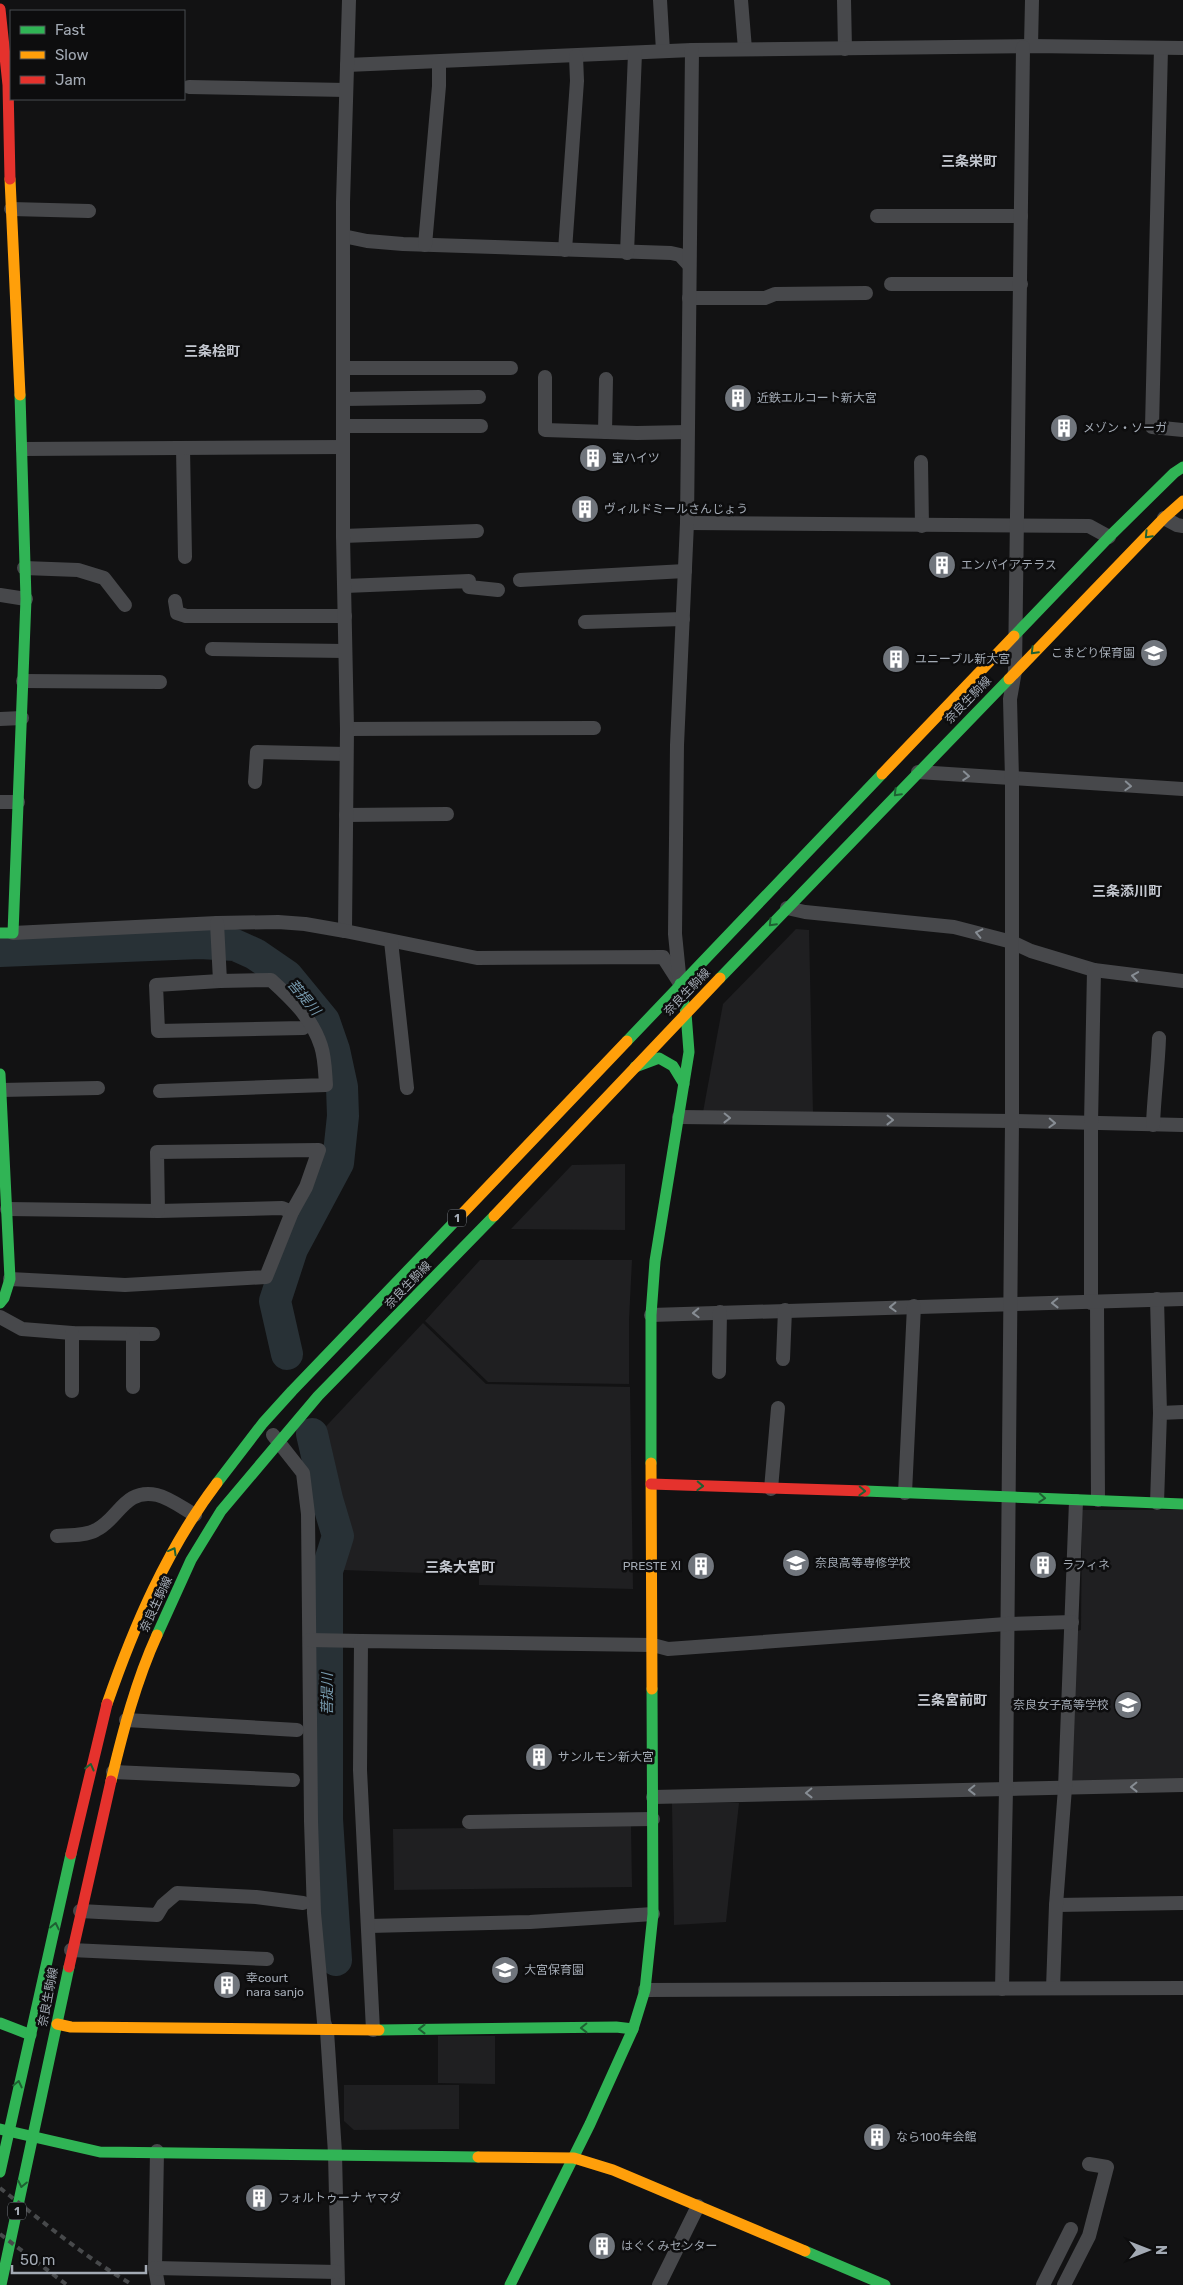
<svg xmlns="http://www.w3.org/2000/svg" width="1183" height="2285" font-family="Rubik,'Noto Sans JP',sans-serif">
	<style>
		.built { fill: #1f1f21 }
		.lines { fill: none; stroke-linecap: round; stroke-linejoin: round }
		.river { stroke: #283136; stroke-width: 32 }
		.street { stroke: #47484b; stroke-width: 14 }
		.fast { stroke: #30b455; stroke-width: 11 }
		.slow { stroke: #ff9f0a; stroke-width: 11 }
		.jam { stroke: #e5322d; stroke-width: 11 }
		.rail { stroke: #47494b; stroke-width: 4; stroke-dasharray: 6 5; stroke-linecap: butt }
		.oneway { stroke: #1e6032 }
		.oneway2 { stroke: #878d94 }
		.labels { text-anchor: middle; stroke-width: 5; stroke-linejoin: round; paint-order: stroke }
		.shield { fill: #0d0d0e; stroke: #767b82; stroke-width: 1 }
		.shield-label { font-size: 11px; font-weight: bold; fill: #a3aab4 }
		.poi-label { font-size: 12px; fill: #a3aab4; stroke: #0d0d0e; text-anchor: start }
		.street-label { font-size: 12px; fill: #a3aab4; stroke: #0d0d0e }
		.neighbourhood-label { font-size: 14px; font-weight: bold; fill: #c4c8d0; stroke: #0d0d0e }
		.water-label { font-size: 14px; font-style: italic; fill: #799cb0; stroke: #0d0d0e }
	</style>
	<rect width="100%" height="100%" fill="#121213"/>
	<!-- built -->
	<g class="built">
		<polygon points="796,929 809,930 813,1113 703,1112 723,1004"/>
		<polygon points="625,1164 625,1230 511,1229 572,1165"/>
		<polygon points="480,1260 632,1260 629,1320 629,1384 488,1382 425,1321"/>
		<polygon points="423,1323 486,1384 630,1387 633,1589 479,1585 479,1575 343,1570 343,1508 316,1437"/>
		<polygon points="1082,1510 1183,1510 1183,1779 1070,1782 1077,1631 1081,1630"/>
		<polygon points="672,1803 739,1803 726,1922 674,1925"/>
		<polygon points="631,1826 632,1887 394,1890 393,1829"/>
		<polygon points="438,2036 495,2036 495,2084 438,2083"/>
		<polygon points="344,2085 459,2085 459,2129 354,2130 344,2121"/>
	</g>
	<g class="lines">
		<!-- river -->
		<g class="river">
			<polyline points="0,951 200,943 235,945 255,954 287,976 324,1021 334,1050 342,1087 343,1116 338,1163 292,1249 275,1301 287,1354"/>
			<polyline points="312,1434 327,1499 338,1536 327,1571 327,1819 336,1960"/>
		</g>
		<!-- street -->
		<g class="street">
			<polyline points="660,0 663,51"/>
			<polyline points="741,0 745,49"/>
			<polyline points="844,0 845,49"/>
			<polyline points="1031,46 1032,0"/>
			<polyline points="1161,48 1152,427 1183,430"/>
			<polyline points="347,65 692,50 1031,46 1183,48"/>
			<polyline points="189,87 346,90"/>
			<polyline points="11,209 89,211"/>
			<polyline points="877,216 1021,216"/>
			<polyline points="343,236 367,241 403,244 671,253 680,255 689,265"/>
			<polyline points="425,245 439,86 439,63"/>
			<polyline points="565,250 577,81 576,56"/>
			<polyline points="627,253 635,53"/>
			<polyline points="891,284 1021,284"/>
			<polyline points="689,298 765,298 775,294 866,293"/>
			<polyline points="344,368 511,368"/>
			<polyline points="545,377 545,430 637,433 687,432"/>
			<polyline points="344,399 479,397"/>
			<polyline points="343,426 481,426"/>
			<polyline points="605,432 606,379"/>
			<polyline points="183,448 185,557"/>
			<polyline points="23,449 343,447"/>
			<polyline points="921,462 922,526"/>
			<polyline points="1164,518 1177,525 1183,526"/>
			<polyline points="687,523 1089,526 1109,537"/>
			<polyline points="343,536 477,531"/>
			<polyline points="24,568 78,570 104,578 125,605"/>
			<polyline points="520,580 685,571"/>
			<polyline points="345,586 469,581 469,587 498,590"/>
			<polyline points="0,595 26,599"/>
			<polyline points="175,601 177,613 186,616 345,616"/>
			<polyline points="585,622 683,619"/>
			<polyline points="212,649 345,651"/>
			<polyline points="23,681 160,682"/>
			<polyline points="0,719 22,718"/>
			<polyline points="347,729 594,728"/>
			<polyline points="918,772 1183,789"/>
			<polyline points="255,782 257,752 346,754"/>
			<polyline points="0,802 18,802"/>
			<polyline points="346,815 447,814"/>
			<polyline points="787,908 805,912 954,927 1012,942 1031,951 1094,970 1183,981"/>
			<polyline points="345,931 347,729 343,536 343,202 349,0"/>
			<polyline points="13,933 217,923 278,922 305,924 345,931 477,958 663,957 679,982"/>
			<polyline points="391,941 407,1088"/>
			<polyline points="220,981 156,985 158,1031 303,1028 310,1023"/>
			<polyline points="680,984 675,934 677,745 687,523 692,50"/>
			<polyline points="1,1090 98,1088"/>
			<path d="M160,1091l166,-6c-1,-13 -1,-27 -5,-39 -9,-28 -29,-47 -50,-66l-51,1 -3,-58"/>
			<polyline points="679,1117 1012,1121 1183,1125"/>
			<path d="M1153,1125c1,-29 5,-57 6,-87"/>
			<polyline points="7,1209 158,1211 282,1208 292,1212"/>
			<polyline points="10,1279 125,1285 266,1277 292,1212 306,1187 319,1150 157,1152 158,1211"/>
			<polyline points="1157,1299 1160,1413 1157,1503"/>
			<polyline points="1091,1303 1091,1124 1094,970"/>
			<polyline points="1097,1303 1098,1500"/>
			<polyline points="651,1315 1183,1299"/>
			<polyline points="0,1317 22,1329 72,1333 153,1334"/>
			<polyline points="72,1333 72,1391"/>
			<polyline points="133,1335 133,1387"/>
			<polyline points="783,1359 785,1310"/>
			<polyline points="719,1372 720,1312"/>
			<polyline points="1160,1413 1183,1412"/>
			<polyline points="273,1435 303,1473 308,1514 311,1821 314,1913 324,2022 327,2031 335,2153 338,2285"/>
			<polyline points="771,1489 778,1408"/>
			<polyline points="905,1493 914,1306"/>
			<path d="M57,1536c12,-1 28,0 39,-6 23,-11 28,-42 61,-35 13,3 27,14 38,20"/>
			<polyline points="310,1640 361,1641"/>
			<polyline points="126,1720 297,1730"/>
			<polyline points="113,1772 293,1780"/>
			<polyline points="653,1797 1183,1785"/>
			<polyline points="469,1822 653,1819"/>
			<polyline points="1056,1905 1183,1903"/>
			<polyline points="80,1911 157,1915 163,1905 177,1893 256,1897 303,1903"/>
			<polyline points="369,1926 530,1922 653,1914"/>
			<polyline points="71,1950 267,1959"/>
			<polyline points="1053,1988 1056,1905 1065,1788 1076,1501"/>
			<polyline points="1002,1989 1006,1789 1012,1121 1012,779 1010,699 1015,671 1023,47"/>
			<polyline points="645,1990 1183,1988"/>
			<polyline points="373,2030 360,1770 361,1641 653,1645 668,1649 1006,1624 1072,1622"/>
			<polyline points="157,2151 155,2268 158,2285"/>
			<polyline points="155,2268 337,2272"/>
			<polyline points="659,2285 698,2206"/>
			<polyline points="1043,2285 1071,2229"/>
			<polyline points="1064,2285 1089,2236 1107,2167 1089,2164"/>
		</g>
		<!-- fast -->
		<g class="fast">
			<polyline points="1014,636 1109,537 1174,473 1183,467"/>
			<polyline points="0,933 13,933 26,599 20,395"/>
			<polyline points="720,978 1009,679"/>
			<polyline points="627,1041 882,774"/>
			<polyline points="635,1067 659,1058 673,1066 684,1084"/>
			<polyline points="0,1074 10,1279 4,1298 0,1303"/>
			<polyline points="651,1463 651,1315 655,1261 689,1052 686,1013 680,984"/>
			<polyline points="217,1483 263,1423 292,1391 462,1214"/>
			<polyline points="865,1491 1183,1504"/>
			<polyline points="157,1635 191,1560 221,1511 318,1396 494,1216"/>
			<polyline points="0,2023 31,2035"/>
			<polyline points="379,2030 616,2027 633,2029"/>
			<polyline points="0,2129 100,2152 478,2157"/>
			<polyline points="0,2172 71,1854"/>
			<polyline points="805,2251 885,2285"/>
			<polyline points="1,2285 69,1967"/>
			<polyline points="510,2285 590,2124 633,2029 645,1990 653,1914 652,1689"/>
		</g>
		<!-- slow -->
		<g class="slow">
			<polyline points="10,179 20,395"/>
			<polyline points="1009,679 1164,518 1183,501"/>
			<polyline points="882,774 1014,636"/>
			<polyline points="462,1214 627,1041"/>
			<polyline points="494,1216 720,978"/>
			<polyline points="651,1463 652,1689"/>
			<path d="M107,1704c27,-78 60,-155 110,-221"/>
			<path d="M111,1781c12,-50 25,-100 46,-146"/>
			<polyline points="57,2024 71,2027 379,2030"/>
			<polyline points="478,2157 574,2158 613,2170 805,2251"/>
		</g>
		<!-- jam -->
		<g class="jam">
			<polyline points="0,9 8,85 10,179"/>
			<polyline points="651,1484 865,1491"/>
			<polyline points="71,1854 107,1704"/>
			<polyline points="69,1967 111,1781"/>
		</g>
		<!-- rail -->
		<g class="rail">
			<path d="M0,2188c43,34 86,70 133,97"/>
			<polyline points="0,2234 67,2285"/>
		</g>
	</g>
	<!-- one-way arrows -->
	<defs><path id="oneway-chevron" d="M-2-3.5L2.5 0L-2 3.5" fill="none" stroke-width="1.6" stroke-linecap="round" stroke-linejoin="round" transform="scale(1.25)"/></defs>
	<g class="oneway">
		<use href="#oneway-chevron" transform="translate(1148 535) rotate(134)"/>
		<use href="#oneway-chevron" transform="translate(1034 651) rotate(134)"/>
		<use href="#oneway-chevron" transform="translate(897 793) rotate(134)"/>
		<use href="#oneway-chevron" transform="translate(772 923) rotate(134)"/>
		<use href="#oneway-chevron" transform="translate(700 1486) rotate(2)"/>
		<use href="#oneway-chevron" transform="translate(862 1491) rotate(2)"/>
		<use href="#oneway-chevron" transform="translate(1042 1498) rotate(4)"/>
		<use href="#oneway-chevron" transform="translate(173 1551) rotate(-61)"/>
		<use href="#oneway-chevron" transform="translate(90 1767) rotate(-76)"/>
		<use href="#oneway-chevron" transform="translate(55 1926) rotate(-78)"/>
		<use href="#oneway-chevron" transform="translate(584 2028) rotate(179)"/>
		<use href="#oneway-chevron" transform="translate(422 2029) rotate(180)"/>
		<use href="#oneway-chevron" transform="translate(18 2084) rotate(-77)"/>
		<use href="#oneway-chevron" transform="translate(22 2184) rotate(102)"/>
	</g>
	<g class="oneway2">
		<use href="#oneway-chevron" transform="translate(966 776) rotate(4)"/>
		<use href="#oneway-chevron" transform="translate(1128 786) rotate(3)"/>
		<use href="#oneway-chevron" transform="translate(979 933) rotate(-167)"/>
		<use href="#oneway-chevron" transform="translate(1135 976) rotate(-171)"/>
		<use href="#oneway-chevron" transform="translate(727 1118) rotate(1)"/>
		<use href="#oneway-chevron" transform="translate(890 1120) rotate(1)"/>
		<use href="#oneway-chevron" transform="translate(1052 1123) rotate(2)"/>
		<use href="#oneway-chevron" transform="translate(1055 1303) rotate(179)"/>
		<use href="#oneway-chevron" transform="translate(893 1307) rotate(178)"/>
		<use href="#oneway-chevron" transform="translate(696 1313) rotate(178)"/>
		<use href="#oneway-chevron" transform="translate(1134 1787) rotate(179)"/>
		<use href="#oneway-chevron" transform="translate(972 1790) rotate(179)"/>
		<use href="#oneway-chevron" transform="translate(809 1793) rotate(179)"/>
	</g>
	<!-- icons -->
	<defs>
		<g id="building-disc" transform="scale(1.4375)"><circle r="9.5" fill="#70757c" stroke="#0d0d0e"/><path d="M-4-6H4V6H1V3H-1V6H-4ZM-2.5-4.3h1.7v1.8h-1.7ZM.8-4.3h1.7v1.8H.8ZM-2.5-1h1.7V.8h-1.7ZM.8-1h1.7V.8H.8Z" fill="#fff"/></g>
		<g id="school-disc" transform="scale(1.4375)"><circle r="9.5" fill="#70757c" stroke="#0d0d0e"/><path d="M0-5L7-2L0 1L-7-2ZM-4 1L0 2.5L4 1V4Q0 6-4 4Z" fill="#fff"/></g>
	</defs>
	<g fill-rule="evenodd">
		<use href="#building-disc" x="738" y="398"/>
		<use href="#building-disc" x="1064" y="428"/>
		<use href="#building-disc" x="593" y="458"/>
		<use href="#building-disc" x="585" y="509"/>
		<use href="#building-disc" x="942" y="565"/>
		<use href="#school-disc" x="1154" y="653"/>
		<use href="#building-disc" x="896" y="659"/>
		<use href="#school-disc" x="796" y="1563"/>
		<use href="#building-disc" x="1043" y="1565"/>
		<use href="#building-disc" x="701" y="1566"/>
		<use href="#school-disc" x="1128" y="1705"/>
		<use href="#building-disc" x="539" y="1757"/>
		<use href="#school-disc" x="505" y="1970"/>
		<use href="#building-disc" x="227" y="1985"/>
		<use href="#building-disc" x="877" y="2137"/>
		<use href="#building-disc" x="259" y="2198"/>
		<use href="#building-disc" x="602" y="2246"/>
	</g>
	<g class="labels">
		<!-- shield labels -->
		<g class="shield">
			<rect x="448" y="1209.5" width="18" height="17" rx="4"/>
			<rect x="8" y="2202.5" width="18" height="17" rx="4"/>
		</g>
		<g class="shield-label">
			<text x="457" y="1222">1</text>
			<text x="17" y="2215">1</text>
		</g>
		<!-- poi labels -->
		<g class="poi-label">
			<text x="757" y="402">近鉄エルコート新大宮</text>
			<text x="1083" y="432">メゾン・ソーガ</text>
			<text x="612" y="462">宝ハイツ</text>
			<text x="604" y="513">ヴィルドミールさんじょう</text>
			<text x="961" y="569">エンパイアテラス</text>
			<text x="1135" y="657" text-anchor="end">こまどり保育園</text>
			<text x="915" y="663">ユニーブル新大宮</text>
			<text x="815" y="1567">奈良高等専修学校</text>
			<text x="1062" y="1569">ラフィネ</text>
			<text x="682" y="1570" text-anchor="end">PRESTE Ⅺ</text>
			<text x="1109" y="1709" text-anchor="end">奈良女子高等学校</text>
			<text x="558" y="1761">サンルモン新大宮</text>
			<text x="524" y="1974">大宮保育園</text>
			<text x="246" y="1982">幸court<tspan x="246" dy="14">nara sanjo</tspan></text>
			<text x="896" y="2141">なら100年会館</text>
			<text x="278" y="2202">フォルトゥーナ ヤマダ</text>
			<text x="621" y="2250">はぐくみセンター</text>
		</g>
		<!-- street labels -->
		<g class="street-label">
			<text transform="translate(968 700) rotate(-46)" y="4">奈良生駒線</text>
			<text transform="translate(687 992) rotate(-46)" y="4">奈良生駒線</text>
			<text transform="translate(408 1285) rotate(-46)" y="4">奈良生駒線</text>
			<text transform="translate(156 1604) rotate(-65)" y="4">奈良生駒線</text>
			<text transform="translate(48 1997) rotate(-79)" y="4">奈良生駒線</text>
		</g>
		<!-- neighbourhood labels -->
		<g class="neighbourhood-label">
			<text x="969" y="166">三条栄町</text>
			<text x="212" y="356">三条桧町</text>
			<text x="1127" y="896">三条添川町</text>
			<text x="460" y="1572">三条大宮町</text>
			<text x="952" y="1705">三条宮前町</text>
		</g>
		<!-- water labels -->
		<g class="water-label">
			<text transform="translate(304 997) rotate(50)" y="5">菩提川</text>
			<text transform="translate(327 1694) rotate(-90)" y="5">菩提川</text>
		</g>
	</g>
	<!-- legend -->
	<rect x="10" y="10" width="175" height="90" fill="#0d0d0e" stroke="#494c50"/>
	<rect x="20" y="26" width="25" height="8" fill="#30b455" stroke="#494c50"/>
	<text x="55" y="35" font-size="15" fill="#a3aab4">Fast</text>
	<rect x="20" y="51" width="25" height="8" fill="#ff9f0a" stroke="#494c50"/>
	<text x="55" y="60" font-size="15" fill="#a3aab4">Slow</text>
	<rect x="20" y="76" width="25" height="8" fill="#e5322d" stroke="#494c50"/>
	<text x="55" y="85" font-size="15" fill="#a3aab4">Jam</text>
	<!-- north arrow -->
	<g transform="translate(1148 2250) rotate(90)" stroke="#0d0d0e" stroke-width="4" paint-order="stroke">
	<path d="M0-4L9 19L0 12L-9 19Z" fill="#a3aab4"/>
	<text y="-8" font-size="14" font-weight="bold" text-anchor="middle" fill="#a3aab4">N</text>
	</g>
	<!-- scale -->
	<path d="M12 2265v8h134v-8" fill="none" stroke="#a3aab4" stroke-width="2.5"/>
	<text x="20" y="2265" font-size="15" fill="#a3aab4" stroke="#0d0d0e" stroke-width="4" paint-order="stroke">50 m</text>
</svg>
